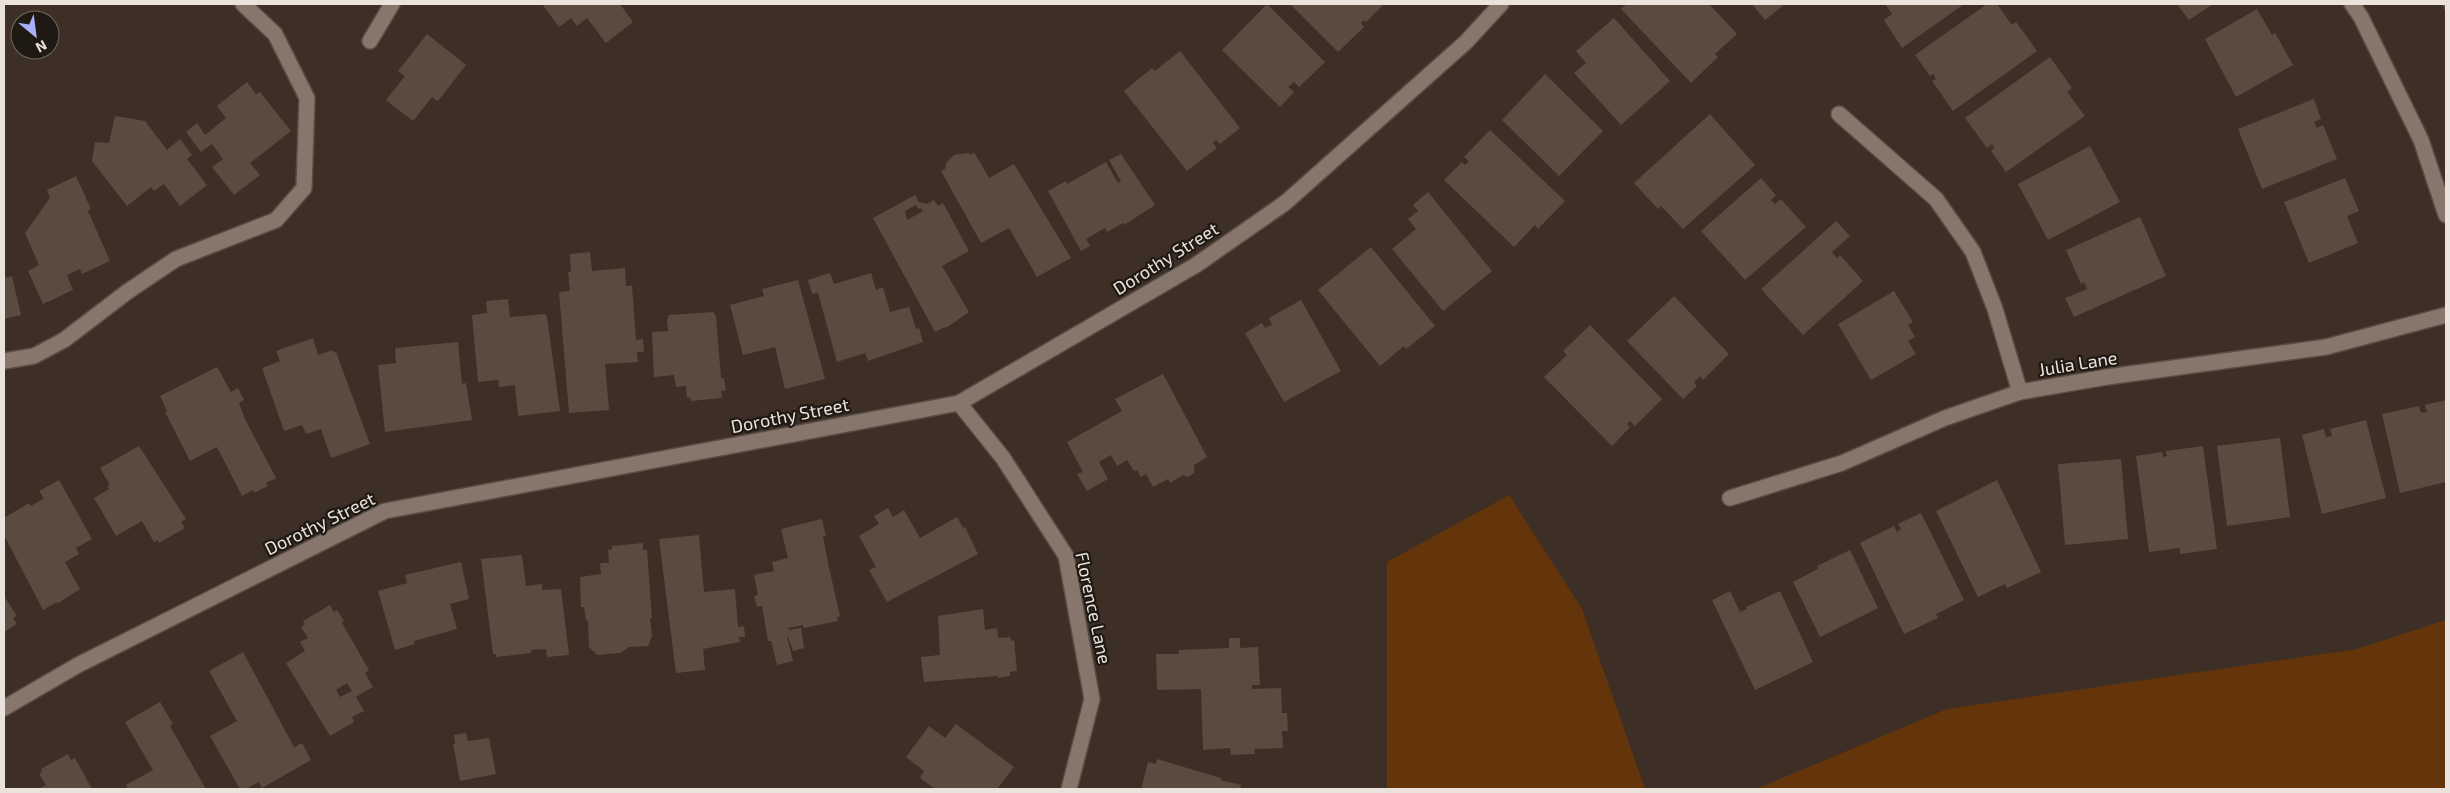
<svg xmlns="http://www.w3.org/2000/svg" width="2450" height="793" font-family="'Exo 2',sans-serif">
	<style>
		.green { fill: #64350b }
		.building { fill: #5a4b40; fill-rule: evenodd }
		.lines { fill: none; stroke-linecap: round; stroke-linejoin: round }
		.minor-casing { stroke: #584c43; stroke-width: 18 }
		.minor { stroke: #87766b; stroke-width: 15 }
		.labels { text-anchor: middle; stroke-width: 4.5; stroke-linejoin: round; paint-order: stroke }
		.street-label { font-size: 18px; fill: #ece2dc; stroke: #1f1914 }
	</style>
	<rect width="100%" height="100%" fill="#3d2f25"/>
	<!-- green -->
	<g class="green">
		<polygon points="1509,495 1582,609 1645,789 1387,789 1387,562"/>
		<polygon points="2446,620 2446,789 1756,789 1947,709 2357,649"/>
	</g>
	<!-- building -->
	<g class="building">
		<polygon points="542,4 620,4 633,22 606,43 587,18 577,26 571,18 559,27"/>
		<polygon points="1267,4 1325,62 1299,87 1294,82 1288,87 1294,92 1280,107 1222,50"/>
		<polygon points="1290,4 1384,4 1366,22 1364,20 1361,23 1364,27 1338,52"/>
		<polygon points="1627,4 1709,4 1737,34 1715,54 1718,57 1691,83 1621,9"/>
		<polygon points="1752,4 1785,4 1765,20"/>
		<polygon points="1885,4 1964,4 1902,48 1884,20 1892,14"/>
		<polygon points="1987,4 1997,4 2012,25 2016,22 2037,51 1953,111 1932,81 1936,79 1933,74 1930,76 1915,55"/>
		<polygon points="2177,4 2213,4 2189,20"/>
		<polygon points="2442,4 2446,4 2446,14"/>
		<polygon points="2257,9 2272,35 2275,33 2293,65 2236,97 2205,39"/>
		<polygon points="1614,18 1670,81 1621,125 1574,73 1586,63 1576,51"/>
		<polygon points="427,34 466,65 438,101 432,97 413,121 386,100 405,76 398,71"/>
		<polygon points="1180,51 1240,128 1220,144 1216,140 1213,143 1217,148 1187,171 1124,91 1152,68 1155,71"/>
		<polygon points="2050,57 2072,88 2067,92 2085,116 2006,172 1991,151 1994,148 1992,144 1987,148 1965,118"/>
		<polygon points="1545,74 1603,131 1559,176 1502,120"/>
		<polygon points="247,82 256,94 260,92 291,131 250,163 260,175 234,195 212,167 223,159 212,144 201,152 186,132 197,123 205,135 226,118 217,106"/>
		<polygon points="2314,99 2321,119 2314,122 2317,128 2323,125 2337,159 2262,189 2238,129"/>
		<polygon points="1710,114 1755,165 1683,229 1661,206 1658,209 1634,183"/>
		<polygon points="115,116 145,121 167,150 180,139 192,155 187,159 207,185 180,206 164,184 154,191 151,187 127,206 92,161 95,142 109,143"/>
		<polygon points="1490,130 1565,201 1538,229 1535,225 1514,247 1444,180 1462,162 1465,165 1469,161 1464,157"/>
		<polygon points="2090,146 2120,202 2048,240 2018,184"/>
		<polygon points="974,152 989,178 1014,164 1071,258 1037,277 1009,228 981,243 941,171 945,169 946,163 954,155 969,153 970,155"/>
		<polygon points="1121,154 1155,205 1124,225 1123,223 1107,232 1105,228 1086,239 1090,246 1081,251 1048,191 1066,181 1067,184 1106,162 1118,183 1121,181 1109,160"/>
		<polygon points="76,176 91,209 88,211 110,261 82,274 80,269 67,275 73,290 43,304 28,271 39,265 25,233 50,198 47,190"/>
		<polygon points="1761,178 1776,195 1771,200 1775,204 1781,199 1806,227 1745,280 1701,231"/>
		<polygon points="2345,178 2359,211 2347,216 2358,243 2309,263 2284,202"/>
		<polygon points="1428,192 1492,271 1443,311 1392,249 1416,229 1408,219 1418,211 1413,205"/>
		<path d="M915,195l4,7 8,2 7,-4 4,6 5,-3 26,48 -27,15 27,46 -23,16 -1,-1 -10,5 -62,-114zM916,205l2,4 3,-1 2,3 -16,9 -2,-9z"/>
		<polygon points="2140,217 2166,276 2074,317 2065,298 2087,289 2084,282 2081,284 2066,250"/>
		<polygon points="1836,221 1850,236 1832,252 1837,258 1840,255 1863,281 1803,335 1761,289"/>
		<polygon points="1371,247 1435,326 1406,349 1404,346 1380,366 1318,290"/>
		<polygon points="590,252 592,271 625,268 626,286 632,286 636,340 643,339 644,352 637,352 638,362 605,364 609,410 569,413 559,292 570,291 568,272 571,272 570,254"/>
		<polygon points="4,270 6,278 12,276 21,315 4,319"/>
		<polygon points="830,273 834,284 871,273 876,290 883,287 890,312 909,307 916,329 919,328 923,342 868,361 865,353 837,362 818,293 812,294 808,280"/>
		<polygon points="798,280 825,379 785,389 775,347 743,355 730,305 764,296 762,289"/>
		<polygon points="1894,291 1913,322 1908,325 1915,337 1908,341 1916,354 1871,380 1838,324"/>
		<polygon points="1674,296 1729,354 1703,380 1700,376 1694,382 1697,386 1683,399 1627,341"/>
		<polygon points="508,299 510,317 545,314 547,317 560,411 518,416 515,385 499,387 498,380 478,382 472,315 487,313 486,301"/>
		<polygon points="1301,300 1341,371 1284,402 1245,333 1262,323 1265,328 1272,325 1269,318"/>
		<polygon points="713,312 716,316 721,378 724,378 726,390 721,391 722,398 691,401 690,397 687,398 686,386 676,387 674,375 654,377 652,332 668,331 667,320 669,315"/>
		<polygon points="1590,325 1662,399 1635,426 1630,421 1627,424 1630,427 1612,446 1544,377 1567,355 1563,351"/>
		<polygon points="313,338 318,355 333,350 334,353 336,352 370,444 331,458 321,429 306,434 302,425 284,431 262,368 280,361 276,351"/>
		<polygon points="458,342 462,384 466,383 472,420 385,432 378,365 396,363 395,348"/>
		<polygon points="217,367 231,392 238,388 244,400 239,403 245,419 276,478 266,483 268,486 254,493 253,490 242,496 217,447 190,461 165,412 167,411 160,396"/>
		<polygon points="1163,374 1207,457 1194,465 1194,473 1188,477 1183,475 1170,483 1168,479 1153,487 1146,474 1141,477 1137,470 1134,471 1127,460 1117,466 1111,455 1099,462 1108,479 1087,491 1077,474 1083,472 1067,442 1122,411 1115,399"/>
		<polygon points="2446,400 2446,482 2400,493 2382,414 2419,406 2421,413 2427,412 2425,405"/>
		<polygon points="2366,420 2386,498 2322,514 2302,435 2324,429 2326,437 2332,436 2330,429"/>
		<polygon points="2280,438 2290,517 2227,526 2217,446"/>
		<polygon points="139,446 186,519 181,522 185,528 159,543 158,540 154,542 142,521 116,536 94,498 109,489 107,486 110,485 100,468"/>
		<polygon points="2203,446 2217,549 2180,554 2180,548 2149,552 2136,456 2162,452 2163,457 2167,456 2166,451"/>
		<polygon points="2121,459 2128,539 2065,545 2058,464"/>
		<polygon points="59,480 92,539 76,548 79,554 65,562 80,589 57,604 57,602 43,610 4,535 4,518 29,503 31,506 44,498 39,491"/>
		<polygon points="1997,480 2041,572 2007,588 2005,584 1978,597 1936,511"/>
		<polygon points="888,508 893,517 904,510 920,538 957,517 963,528 965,527 978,554 887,602 869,570 876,567 859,536 879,524 874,516"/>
		<polygon points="1921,513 1964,600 1936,614 1938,618 1904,634 1860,543 1894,526 1897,532 1901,529 1898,524"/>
		<polygon points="822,519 826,536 823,536 828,563 840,616 837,617 838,621 804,628 803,625 788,628 789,630 801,628 804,648 793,651 788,637 787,637 793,661 777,665 771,641 768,641 762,606 757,607 754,596 758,595 754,575 774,571 772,562 788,558 781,529"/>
		<polygon points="699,535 704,592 735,589 738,627 744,626 745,637 739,637 740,642 703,649 705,670 676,673 659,539"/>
		<polygon points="643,543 643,550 647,550 652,618 650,618 652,636 648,646 629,647 620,653 597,655 589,647 588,621 586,620 584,607 581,607 580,577 601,574 600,563 609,563 608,550 612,549 612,546"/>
		<polygon points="1850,550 1878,608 1820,637 1793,582 1818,569 1817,566"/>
		<polygon points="522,555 526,586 542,584 542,590 561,589 569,655 547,657 546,649 531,650 531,653 496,657 496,654 493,654 481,559"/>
		<polygon points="461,562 469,599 450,604 457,629 414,641 415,644 395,650 378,591 407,583 405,575"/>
		<polygon points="1730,591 1740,612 1747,609 1746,607 1780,591 1813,662 1755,690 1712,600"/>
		<polygon points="4,596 17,616 13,618 17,624 4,632"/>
		<path d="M330,605l4,7 3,-2 7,11 -2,2 27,47 -4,3 8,14 -17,10 8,14 -12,6 2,5 -24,14 -44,-73 19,-12 -5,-9 8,-4 -7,-11 4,-2 -2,-4zM347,683l5,8 -12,6 -4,-7z"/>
		<polygon points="983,609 985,630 997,628 998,638 1010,637 1011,641 1014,640 1017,671 1010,672 1010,676 998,678 998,676 924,682 921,657 940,655 938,616"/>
		<polygon points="1229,638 1240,638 1240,648 1258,647 1260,685 1252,685 1252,689 1281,688 1282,713 1287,713 1288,731 1282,731 1283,748 1254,749 1255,754 1231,755 1230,748 1203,750 1201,689 1157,690 1156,654 1179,654 1179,650 1229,648"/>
		<polygon points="243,652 294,747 302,743 311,760 262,788 259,782 246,789 240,789 210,736 237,721 209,671"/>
		<polygon points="160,702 173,724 170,726 206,789 128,789 126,785 153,770 125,722"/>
		<polygon points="956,724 1014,767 997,789 935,789 920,778 924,771 906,757 929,726 945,738"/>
		<polygon points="466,733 468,741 489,738 496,774 460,781 453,744 455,744 454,735"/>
		<polygon points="68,754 71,760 75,758 92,789 38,789 46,785 39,774 42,772 41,769"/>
		<polygon points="1157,759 1221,778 1221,780 1241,785 1240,789 1141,789 1148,762 1156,764"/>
	</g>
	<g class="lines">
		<!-- minor casing -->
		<g class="minor-casing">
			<g id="minor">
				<polyline points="2352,4 2361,17 2421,140 2446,215"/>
				<polyline points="370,41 392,4"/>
				<polyline points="1839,114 1936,199 1973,252 1995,309 2020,392"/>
				<polyline points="4,361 34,356 64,340 127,292 176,259 276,220 304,188 307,98 275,34 243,4"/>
				<polyline points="959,403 1003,458 1066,556 1092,699 1069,789"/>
				<polyline points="1730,498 1842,463 1945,418 2020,392 2107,377 2326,347 2446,315"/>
				<polyline points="4,708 78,665 385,511 959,403 1196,265 1285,203 1466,42 1501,4"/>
			</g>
		</g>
		<!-- minor -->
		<use href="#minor" class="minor"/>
	</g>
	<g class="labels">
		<!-- street labels -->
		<g class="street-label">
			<text transform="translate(1166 259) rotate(-32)" y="6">Dorothy Street</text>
			<text transform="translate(2078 364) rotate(-9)" y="6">Julia Lane</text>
			<text transform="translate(790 416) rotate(-11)" y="6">Dorothy Street</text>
			<text transform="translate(320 524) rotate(-26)" y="6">Dorothy Street</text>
			<text transform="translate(1093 608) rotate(78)" y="6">Florence Lane</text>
		</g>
	</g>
	<!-- border -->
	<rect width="2450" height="793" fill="none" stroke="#ece2dc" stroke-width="10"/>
	<!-- north arrow -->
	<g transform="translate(35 35) rotate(151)"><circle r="24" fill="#1f1914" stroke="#716964"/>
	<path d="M0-4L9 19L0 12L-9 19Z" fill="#abaffb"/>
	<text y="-8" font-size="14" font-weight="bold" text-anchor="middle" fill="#ece2dc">N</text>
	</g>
</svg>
